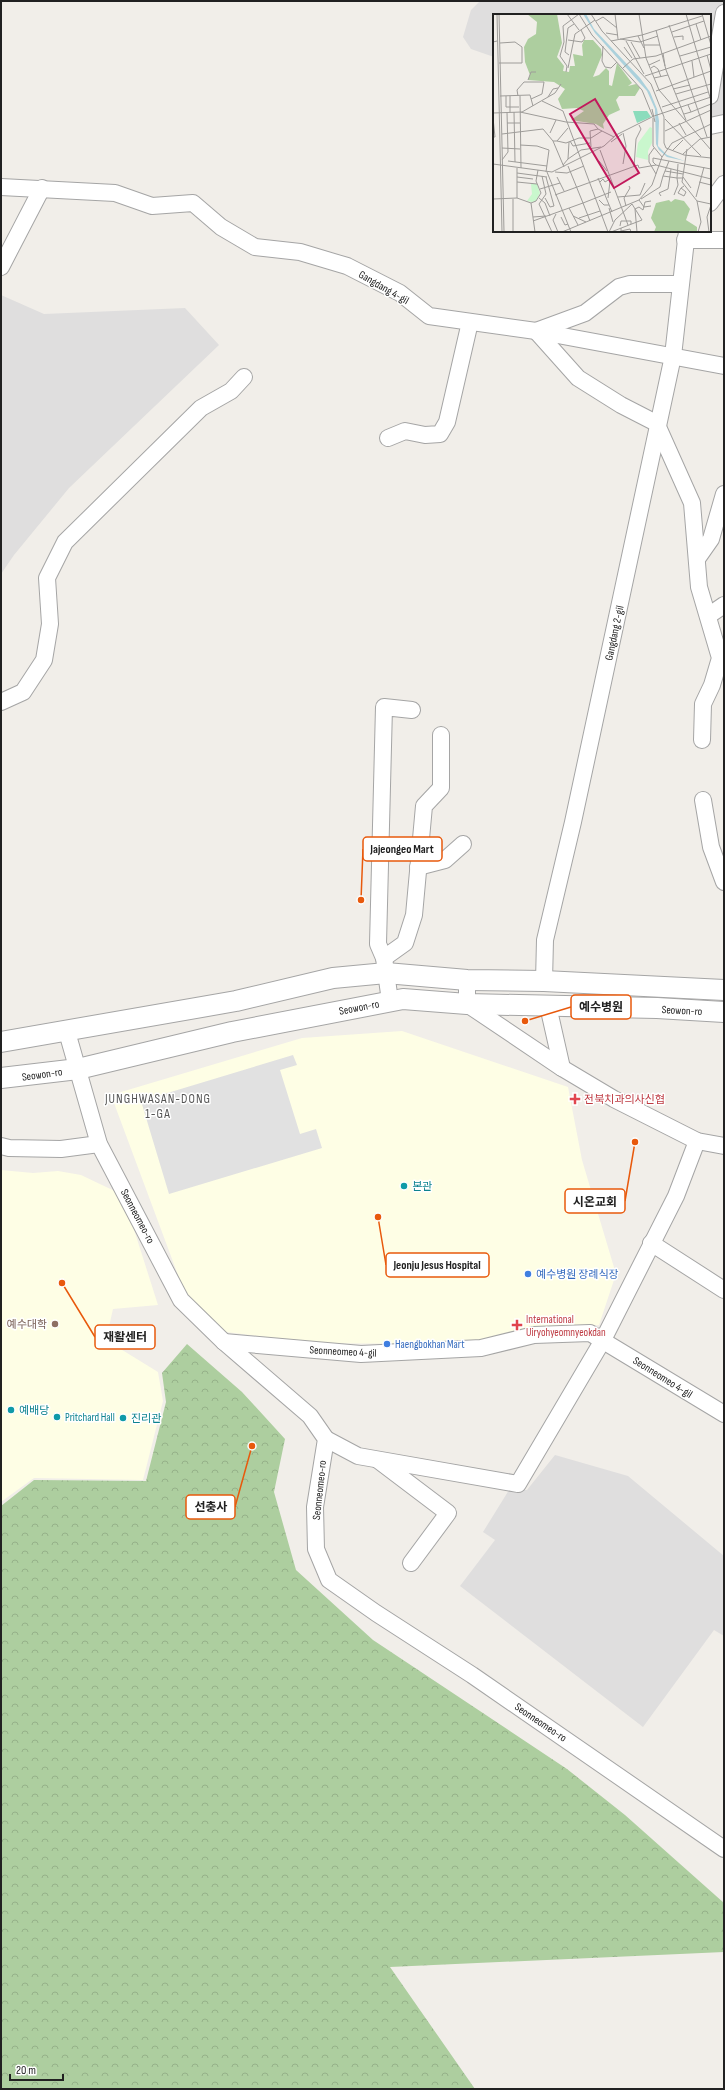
<svg xmlns="http://www.w3.org/2000/svg" width="725" height="2090" font-family="'Sofia Sans Condensed','Noto Sans KR',sans-serif">
	<style>
		.residential { fill: #dfdede }
		.education { fill: #fefee5 }
		.forest { fill: url(#forest-crowns) }
		.parking { fill: #e1e1e1 }
		.lines { fill: none; stroke-linecap: round; stroke-linejoin: round }
		.minor-casing { stroke: #a5a5a5; stroke-width: 18 }
		.tertiary-casing { stroke: #a5a5a5; stroke-width: 22 }
		.minor { stroke: #fff; stroke-width: 16 }
		.tertiary { stroke: #fff; stroke-width: 20 }
		.health-dot { fill: #e0444e; stroke: #fff; stroke-width: 1.5 }
		.culture-dot { fill: #0f9aa8; stroke: #fff; stroke-width: 1.5 }
		.shop-dot { fill: #3f7fe0; stroke: #fff; stroke-width: 1.5 }
		.education-dot { fill: #8d6e63; stroke: #fff; stroke-width: 1.5 }
		.labels { text-anchor: middle; stroke-width: 3; stroke-linejoin: round; paint-order: stroke }
		.street-label { font-size: 11px; fill: #212121; stroke: #fff }
		.health-label { font-size: 11px; fill: #be3a42; stroke: #fff; text-anchor: start }
		.culture-label { font-size: 11px; fill: #0d838f; stroke: #fff; text-anchor: start }
		.shop-label { font-size: 11px; fill: #366cbe; stroke: #fff; text-anchor: start }
		.education-label { font-size: 11px; fill: #785e54; stroke: #fff; text-anchor: end }
		.quarter-label { font-size: 13px; letter-spacing: 1px; fill: #545454; stroke: #fff }
		.inset-road { fill: none; stroke: #9e9c99; stroke-width: 1 }
		.view { fill: #c2185b; fill-opacity: 0.15; stroke: #c2185b; stroke-width: 2 }
		.inset-edge { fill: none; stroke: #212121; stroke-width: 2 }
		.leader { fill: none; stroke: #e8590c; stroke-width: 1.5 }
		.callout-dot { fill: #e8590c; stroke: #fff; stroke-width: 1.5 }
		.callout { fill: #fff; stroke: #e8590c; stroke-width: 1.5 }
		.callout-label { font-size: 12px; text-anchor: middle; font-weight: bold; fill: #212121 }
	</style>
	<defs>
		<pattern id="forest-crowns" width="20" height="18" patternUnits="userSpaceOnUse"><rect width="20" height="18" fill="#adce9f"/><path d="M2 6a3 3 0 1 1 6 0M12 15a3 3 0 1 1 6 0" fill="none" stroke="#95b189"/></pattern>
	</defs>
	<rect width="100%" height="100%" fill="#f1eee9"/>
	<!-- residential -->
	<g class="residential">
		<polygon points="480,1 724,1 724,123 710,126 710,15 494,15 494,57 471,49 463,37 471,10"/>
		<polygon points="1,295 44,314 185,308 219,345 69,488 14,555 1,574"/>
		<polygon points="555,1455 628,1476 724,1556 724,1636 714,1630 643,1727 460,1586 495,1540 483,1532 509,1490 527,1490"/>
	</g>
	<!-- education -->
	<g class="education">
		<polygon points="402,1031 568,1087 582,1160 616,1274 599,1325 530,1329 494,1340 428,1344 314,1343 226,1332 191,1310 111,1095 302,1038"/>
		<polygon points="1,1170 33,1173 58,1171 81,1175 123,1195 158,1305 113,1309 106,1340 158,1372 163,1401 143,1480 34,1478 1,1502"/>
	</g>
	<!-- forest -->
	<polygon class="forest" points="187,1344 242,1392 285,1439 274,1492 296,1570 373,1640 567,1769 625,1815 724,1903 724,1952 390,1967 475,2089 1,2089 1,1506 34,1480 146,1481 166,1402 162,1373"/>
	<!-- parking -->
	<polygon class="parking" points="293,1055 297,1065 280,1070 300,1134 316,1129 322,1148 169,1194 141,1101"/>
	<g class="lines">
		<!-- minor casing -->
		<g class="minor-casing">
			<g id="minor">
				<polyline points="710,96 724,13"/>
				<polyline points="710,126 724,123"/>
				<polyline points="1,187 115,193 152,206 193,203 221,227 255,247 300,252 347,266 400,293 429,316 536,331 724,366"/>
				<polyline points="710,203 724,184"/>
				<polyline points="685,240 724,240"/>
				<polyline points="1,267 42,188"/>
				<polyline points="536,331 585,313 619,287 630,284 680,284"/>
				<polyline points="536,331 578,378 621,405 658,424"/>
				<polyline points="658,427 692,503 699,587 720,658 712,685 703,704 702,740"/>
				<polyline points="388,438 405,431 425,435 440,434 447,422 470,322"/>
				<polyline points="697,559 711,539 724,494"/>
				<polyline points="708,616 724,605"/>
				<polyline points="1,702 23,692 44,660 50,624 47,578 65,542 201,408 231,391 244,377"/>
				<polyline points="703,800 711,847 724,882"/>
				<polyline points="418,867 445,860 463,844"/>
				<polyline points="384,958 405,943 414,915 424,806 441,788 441,735"/>
				<polyline points="467,980 467,1004 562,1068 614,1099 697,1141 724,1146"/>
				<polyline points="544,981 545,940 573,822 673,356 687,231"/>
				<polyline points="390,1001 384,958 378,944 384,707 412,710"/>
				<polyline points="548,1006 562,1068"/>
				<polyline points="67,1032 99,1144 181,1300 224,1342 310,1416 326,1439 315,1507 316,1549 329,1580 376,1613 472,1675 724,1849"/>
				<polyline points="1,1146 9,1148 61,1149 99,1144"/>
				<polyline points="651,1243 724,1290"/>
				<polyline points="224,1342 361,1354 481,1348 534,1335 590,1333 724,1414"/>
				<polyline points="326,1439 358,1456 518,1484 603,1340 676,1196 697,1141"/>
				<polyline points="378,1460 448,1513 411,1563"/>
			</g>
		</g>
		<!-- tertiary casing -->
		<g class="tertiary-casing">
			<g id="tertiary">
				<polyline points="1,1042 236,1001 333,978 386,973 467,980 544,981 724,990"/>
				<polyline points="1,1078 78,1069 232,1032 403,999 467,1004 657,1008 724,1012"/>
			</g>
		</g>
		<!-- minor -->
		<use href="#minor" class="minor"/>
		<!-- tertiary -->
		<use href="#tertiary" class="tertiary"/>
	</g>
	<!-- markers -->
	<g class="health-dot">
		<path d="M573 1093h4v4h4v4h-4v4h-4v-4h-4v-4h4z"/>
		<path d="M515 1319h4v4h4v4h-4v4h-4v-4h-4v-4h4z"/>
	</g>
	<g class="culture-dot">
		<circle cx="404" cy="1186" r="4"/>
		<circle cx="11" cy="1410" r="4"/>
		<circle cx="57" cy="1417" r="4"/>
		<circle cx="123" cy="1418" r="4"/>
	</g>
	<g class="shop-dot">
		<circle cx="528" cy="1274" r="4"/>
		<circle cx="387" cy="1344" r="4"/>
	</g>
	<circle class="education-dot" cx="55" cy="1324" r="4"/>
	<g class="labels">
		<!-- street labels -->
		<g class="street-label">
			<text transform="translate(384 287) rotate(30)" y="4">Gangdang 4-gil</text>
			<text transform="translate(614 633) rotate(-78)" y="4">Gangdang 2-gil</text>
			<text transform="translate(359 1007) rotate(-11)" y="4">Seowon-ro</text>
			<text transform="translate(682 1010) rotate(3)" y="4">Seowon-ro</text>
			<text transform="translate(42 1074) rotate(-8)" y="4">Seowon-ro</text>
			<text transform="translate(138 1216) rotate(62)" y="4">Seonneomeo-ro</text>
			<text transform="translate(343 1351) rotate(3)" y="4">Seonneomeo 4-gil</text>
			<text transform="translate(663 1377) rotate(32)" y="4">Seonneomeo 4-gil</text>
			<text transform="translate(319 1490) rotate(-84)" y="4">Seonneomeo-ro</text>
			<text transform="translate(541 1722) rotate(34)" y="4">Seonneomeo-ro</text>
		</g>
		<!-- health labels -->
		<g class="health-label">
			<text x="584" y="1103">전북치과의사신협</text>
			<text x="526" y="1323">International<tspan x="526" dy="13">Uiryohyeomnyeokdan</tspan></text>
		</g>
		<!-- culture labels -->
		<g class="culture-label">
			<text x="412" y="1190">본관</text>
			<text x="19" y="1414">예배당</text>
			<text x="65" y="1421">Pritchard Hall</text>
			<text x="131" y="1422">진리관</text>
		</g>
		<!-- shop labels -->
		<g class="shop-label">
			<text x="536" y="1278">예수병원 장례식장</text>
			<text x="395" y="1348">Haengbokhan Mart</text>
		</g>
		<!-- education labels -->
		<g class="education-label">
			<text x="47" y="1328">예수대학</text>
		</g>
		<!-- quarter labels -->
		<g class="quarter-label">
			<text x="158" y="1103">JUNGHWASAN-DONG<tspan x="158" dy="15">1-GA</tspan></text>
		</g>
	</g>
	<!-- overview -->
	<g transform="translate(493 14)">
		<rect width="218" height="218" fill="#f1eee9"/>
		<path d="M34,0h30l5,29 -5,14 7,9 -1,5 6,1 1,-6h5l-2,-12 10,2 -1,-11 2,-5h9l8,9 1,6 -9,22 6,-2 7,-7 3,3v14l3,1 5,-23 15,20 -4,3 8,-2 4,4 -5,8h-16l-3,4 4,10 -11,5 -6,9 1,5 -8,-5 -25,-4 13,-9 -7,-3 -15,1 -4,-10 7,-10 -11,-7 -26,-2 2,-5 -5,-13 -1,-15 4,-8 8,-5 1,-12zM182,185l9,2 6,8 -4,11 11,7v5h-43l2,-5 -5,-9 5,-15 13,-3 2,2z" fill="#adce9f"/>
		<path d="M157,113l2,1v15l-4,8v9l-12,-3 2,-14zM38,170h6l3,9 -4,8 -4,1 -5,-1 5,-7z" fill="#c9f7cd"/>
		<path d="M140,97h14l4,6 -14,6z" fill="#8bdcbc"/>
		<path d="M90,0h3l8,15 46,49 10,14 7,17 2,12 -1,25 9,9 18,6 -18,-4 -8,-7 -3,-6 -1,-35 -8,-18 -52,-58z" fill="#abd1dc"/>
		<path class="inset-road" d="M4,0l5,218M6,0l5,218M74,0l12,16M86,0l13,21 50,55 11,27M98,0l11,17 49,53 13,33v26l2,5 18,7 27,3M122,0l3,25M146,0l7,44 13,32 52,60M193,0l25,87M209,0l9,31M103,7l7,-4 14,11M0,10v18l4,-1M203,10l5,16M176,11l38,112M163,16l10,40 20,50M179,18l32,-11M113,19l12,2M145,22l6,12M181,23l9,-1v4M127,25l20,3 18,-6M75,26l14,2 3,-4 -4,-8M118,27l31,-6 60,-19M133,27l18,33M138,28l9,16M151,31h16M110,32l-1,15 3,6 6,1 6,-6M131,33l8,11M170,39l2,13M76,41l-4,-3 3,-24 6,-4M214,41l4,15M187,42l31,-9M199,47l2,16M0,49v13M6,49h23v-16l-7,-5 -15,1M156,51l11,-5M75,54l7,-34 20,-14M130,54l10,-9 23,-3 55,-20M158,54l3,-2 4,3 3,8M73,58l1,-6 -7,-10 4,-14 -1,-16 16,-12M152,62l66,-22M161,64l14,-3M35,66l3,-8h5M0,72v22M180,75l17,-4M163,77l55,-20M183,80l35,-10M7,82l30,-1 3,11M13,82v11h13M17,82v16M25,82l-1,-6 7,-8h20l-2,12 -11,5M27,82l1,72M55,83l5,-8 5,-1M49,87l21,10 45,121M169,93l46,-15M159,95l3,13M21,98l1,50M27,98l46,10 28,2 4,5 16,8M198,98l20,-8M0,99l29,-1 33,-19 6,-9M191,100l7,-2 -3,-7M0,104l2,19h-2M160,104v28l9,11M172,105l36,37M14,109h13M186,109l7,12M172,117l46,-21M57,119l6,-13M9,120l41,-5 10,12 11,26M60,127h4l11,-13M64,127l9,2 13,-5h12l11,-7M77,127l3,5 17,-3M118,128l11,-8M27,131l17,1 12,4 -3,22M98,133l-1,-16 8,-2M9,134l18,1M161,134l-5,7v7l7,12M194,135l-5,33 15,19 14,3M107,136l28,75M179,137l11,-11M190,140l17,-15 11,-2M75,145l13,-9 20,-3M9,146l6,-8 -1,-40M15,147l39,5M106,147l8,10M176,147l-6,15 14,2 1,7 -4,10M0,150l59,8 52,-26 12,-11 38,-19 57,-19M130,150l3,-18 -3,-13M185,150l-1,14h5M70,151l5,-6 1,-17M163,151l-3,-3v-4l58,11M141,153l2,-28 5,-10 -2,-4M24,154v30M172,157l18,3M54,158l24,60M62,158l12,1 17,-7M24,159l30,4M49,162l4,18 -7,10 13,28M24,163l16,2M64,163l7,14M190,163l8,11M105,164l14,34M24,168l20,2M107,168l3,-3 2,3 5,-3M206,168l12,3M188,174l5,4 -2,4 -6,-3 3,-5 3,-2M47,175l20,-6M62,181l83,-30 1,3 17,-3 55,14M168,182l-2,-3 9,-4 3,-20M125,183l22,-2 5,-12M203,183l8,-30M46,184l6,5 5,13M52,184l5,9 4,-1 -8,-29M115,184l2,-17M0,185l24,-1 14,5 5,-2 5,-8 -5,-12 2,-11M20,185v33M148,185l19,-12 3,-11M106,186l5,5h5M146,186l5,7 7,-1M204,187l4,21 -3,10M38,189l4,29M133,192l-2,-8 6,-10 -1,-2M76,194l9,17M116,194l4,14M63,200l-3,6 5,12M80,202l13,6M40,203l13,-1M68,203l4,8 3,-1M86,204l21,-7M40,207l50,-18 -15,-37M97,207l-7,-18 28,-11M127,212l1,-5h10v3M128,214v3l9,-2 1,3M69,218l77,-32 13,-15 10,-28 10,-14 39,-19M116,218l6,-12 17,-16 10,16 -31,12M144,218l-2,-23 4,-2 4,3 2,-8 6,-1M216,218l-2,-15 4,-12"/>
		<path class="view" d="M102,85l44,74 -25,15 -44,-74z"/>
		<rect width="218" height="218" class="inset-edge"/>
	</g>
	<!-- callouts -->
	<path class="leader" d="M361 900L363 849M525 1021L571 1007M635 1142L625 1201M378 1217L386 1265M62 1283L95 1337M252 1446L235 1507"/>
	<g class="callout-dot">
		<circle cx="361" cy="900" r="4"/>
		<circle cx="525" cy="1021" r="4"/>
		<circle cx="635" cy="1142" r="4"/>
		<circle cx="378" cy="1217" r="4"/>
		<circle cx="62" cy="1283" r="4"/>
		<circle cx="252" cy="1446" r="4"/>
	</g>
	<g class="callout">
		<rect x="363" y="837" width="79" height="24" rx="4"/>
		<rect x="571" y="995" width="60" height="24" rx="4"/>
		<rect x="565" y="1189" width="60" height="24" rx="4"/>
		<rect x="386" y="1253" width="103" height="24" rx="4"/>
		<rect x="95" y="1325" width="60" height="24" rx="4"/>
		<rect x="186" y="1495" width="49" height="24" rx="4"/>
	</g>
	<g class="callout-label">
		<text x="402" y="853">Jajeongeo Mart</text>
		<text x="601" y="1011">예수병원</text>
		<text x="595" y="1206">시온교회</text>
		<text x="437" y="1269">Jeonju Jesus Hospital</text>
		<text x="125" y="1341">재활센터</text>
		<text x="211" y="1511">선충사</text>
	</g>
	<!-- border -->
	<rect width="725" height="2090" fill="none" stroke="#212121" stroke-width="4"/>
	<!-- scale -->
	<path d="M10 2074v6h53v-6" fill="none" stroke="#212121" stroke-width="2"/>
	<text x="16" y="2074" font-size="12" fill="#212121" stroke="#ffffff" stroke-width="3" paint-order="stroke">20 m</text>
</svg>
